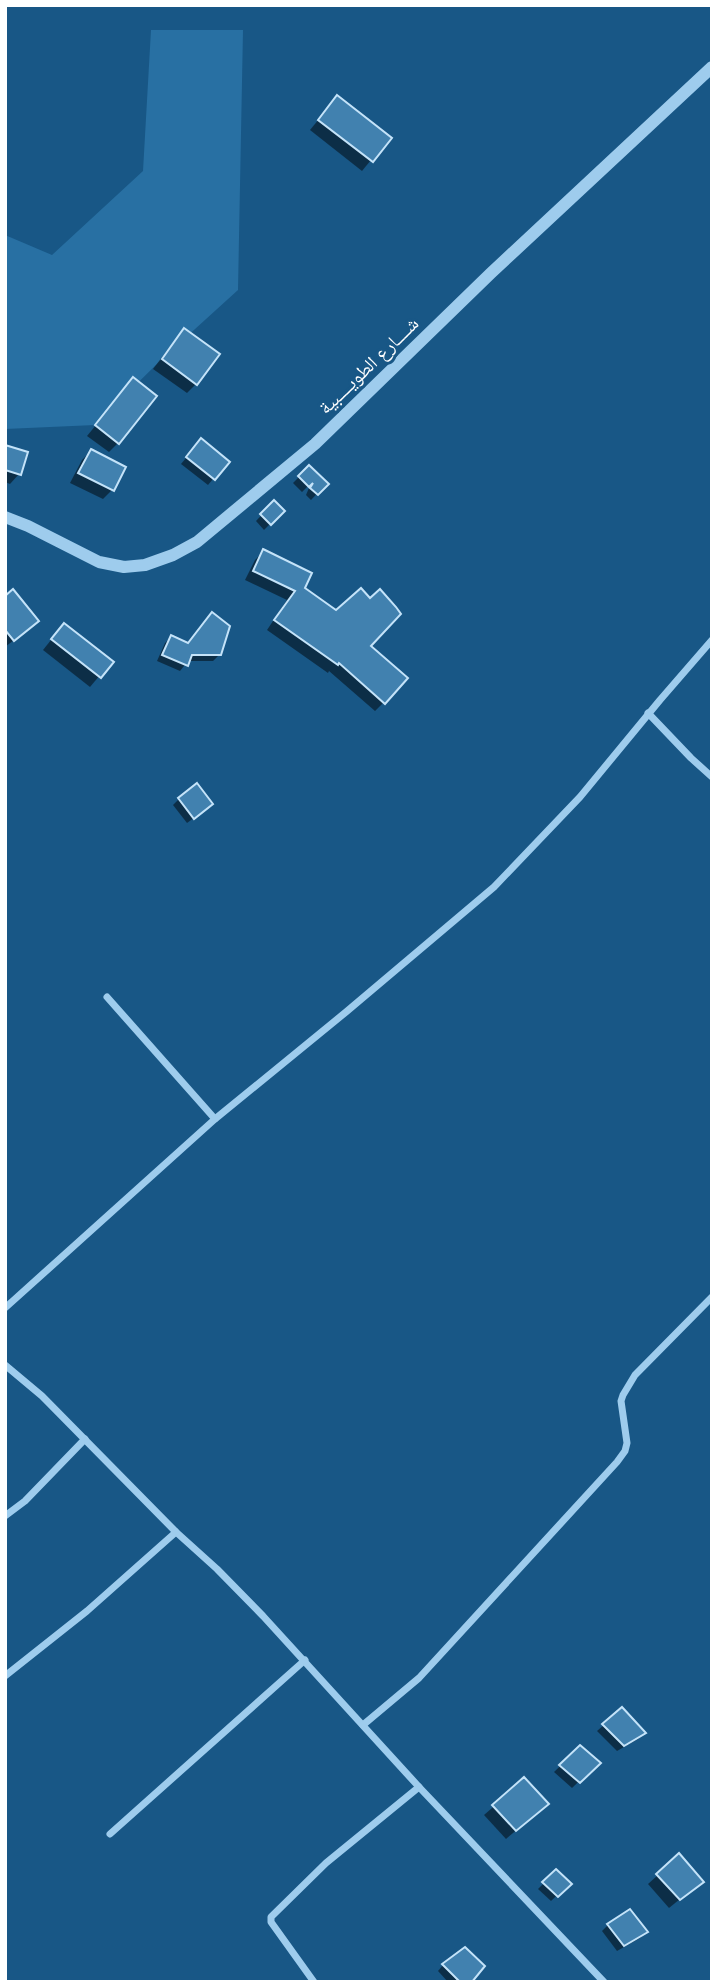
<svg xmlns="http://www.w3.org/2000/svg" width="717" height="1987" font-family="'PT Sans','Noto Naskh Arabic',sans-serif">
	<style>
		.green { fill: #2870a3 }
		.shadow { fill: #0007 }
		.building { fill: #4181af; stroke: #c4e3f9; stroke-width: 2 }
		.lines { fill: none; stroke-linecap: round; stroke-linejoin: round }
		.minor { stroke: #9ecced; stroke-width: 7 }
		.tertiary { stroke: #9ecced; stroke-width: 12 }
		.labels { text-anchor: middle; stroke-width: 6; stroke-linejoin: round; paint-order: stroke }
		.street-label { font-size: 19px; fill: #fff; stroke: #185786 }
	</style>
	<rect width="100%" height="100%" fill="#185786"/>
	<!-- green -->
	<polygon class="green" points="151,30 243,30 238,290 162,359 95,425 5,429 5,235 52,255 143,171"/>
	<!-- shadow -->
	<g class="shadow">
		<polygon points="337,97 389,138 362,171 310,130"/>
		<polygon points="184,331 196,384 187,393 153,369 175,340"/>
		<polygon points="133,380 118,443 109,452 87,436"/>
		<polygon points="5,446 19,474 10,484 5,482"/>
		<polygon points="195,447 227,462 208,485 181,464"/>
		<polygon points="91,451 112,490 103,499 70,483 82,460"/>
		<polygon points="309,467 326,484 311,500 306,495 311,483 302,492 293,483"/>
		<polygon points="274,502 283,511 264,530 256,521"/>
		<polygon points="264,551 303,589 337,613 370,600 368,646 384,702 375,711 329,671 328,673 267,630 287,600 245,580 255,560"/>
		<polygon points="5,598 27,630 5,647"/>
		<polygon points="55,635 111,662 90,687 43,650"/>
		<polygon points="171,637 187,645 219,655 213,661 188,661 180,671 157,661 165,643"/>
		<polygon points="179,799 205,810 187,823 173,805"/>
		<polygon points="622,1709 644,1733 638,1739 617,1751 597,1731"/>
		<polygon points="580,1747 598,1763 572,1788 554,1772"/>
		<polygon points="524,1780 547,1804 506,1839 484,1815"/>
		<polygon points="679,1856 701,1882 669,1908 648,1884"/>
		<polygon points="556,1871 569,1884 551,1901 538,1889"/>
		<polygon points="608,1925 646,1932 640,1938 617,1951 602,1931"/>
		<polygon points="443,1965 470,1982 448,1982 438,1971"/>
	</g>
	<!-- building -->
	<g class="building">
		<polygon points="337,95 392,138 373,162 318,120"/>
		<polygon points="184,328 220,354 197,385 162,359"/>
		<polygon points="133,377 157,396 119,444 95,425"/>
		<polygon points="201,438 230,462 215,480 186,457"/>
		<polygon points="5,445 28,452 21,475 5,470"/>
		<polygon points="91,449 126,467 114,491 78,473"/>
		<polygon points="309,465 329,484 318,495 310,488 313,483 309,487 298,476"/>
		<polygon points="274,500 285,511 271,525 260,514"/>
		<polygon points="263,549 312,573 305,588 336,610 361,588 370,598 380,589 396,607 401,614 371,646 408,678 385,704 339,663 338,665 274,620 295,591 253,571"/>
		<polygon points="13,589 39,621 14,641 5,630 5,596"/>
		<polygon points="212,612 230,626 221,655 192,655 188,666 162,655 171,635 188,643"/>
		<polygon points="64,623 114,662 101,678 51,639"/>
		<polygon points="197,783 213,804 194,819 178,798"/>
		<polygon points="622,1707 646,1733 624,1746 602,1724"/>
		<polygon points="580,1745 601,1763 580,1783 559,1765"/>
		<polygon points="524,1777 549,1804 516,1831 492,1805"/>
		<polygon points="679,1853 704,1882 680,1900 656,1874"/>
		<polygon points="556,1869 572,1884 558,1897 542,1882"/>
		<polygon points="630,1909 648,1932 624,1946 607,1924"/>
		<polygon points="465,1947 485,1966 472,1982 460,1982 442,1964"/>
	</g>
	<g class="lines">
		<!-- minor -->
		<g class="minor">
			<polyline points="648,713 691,758 712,777"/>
			<polyline points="107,997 215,1119"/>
			<polyline points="5,1308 215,1119 346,1012 494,887 580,797 660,700 712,640"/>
			<polyline points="5,1365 42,1396 176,1532 217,1569 263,1616 419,1787 604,1982"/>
			<polyline points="5,1516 25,1501 85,1439"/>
			<polyline points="5,1676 87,1611 176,1532"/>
			<polyline points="363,1725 419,1678 617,1462 625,1451 627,1443 621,1401 623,1395 635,1375 712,1297"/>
			<polyline points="110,1834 305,1660"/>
			<polyline points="314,1982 271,1922 271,1917 326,1863 419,1787"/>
		</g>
		<!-- tertiary -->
		<polyline class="tertiary" points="5,517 28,526 99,562 124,567 145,565 173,555 197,542 315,444 491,273 712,67"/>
	</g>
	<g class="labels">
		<!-- street labels -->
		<g class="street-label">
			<text transform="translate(368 365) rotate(-44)" y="7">شــــارع الطويــــبية</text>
		</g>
	</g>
	<!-- border -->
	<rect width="717" height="1987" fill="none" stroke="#ffffff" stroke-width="14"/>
</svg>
